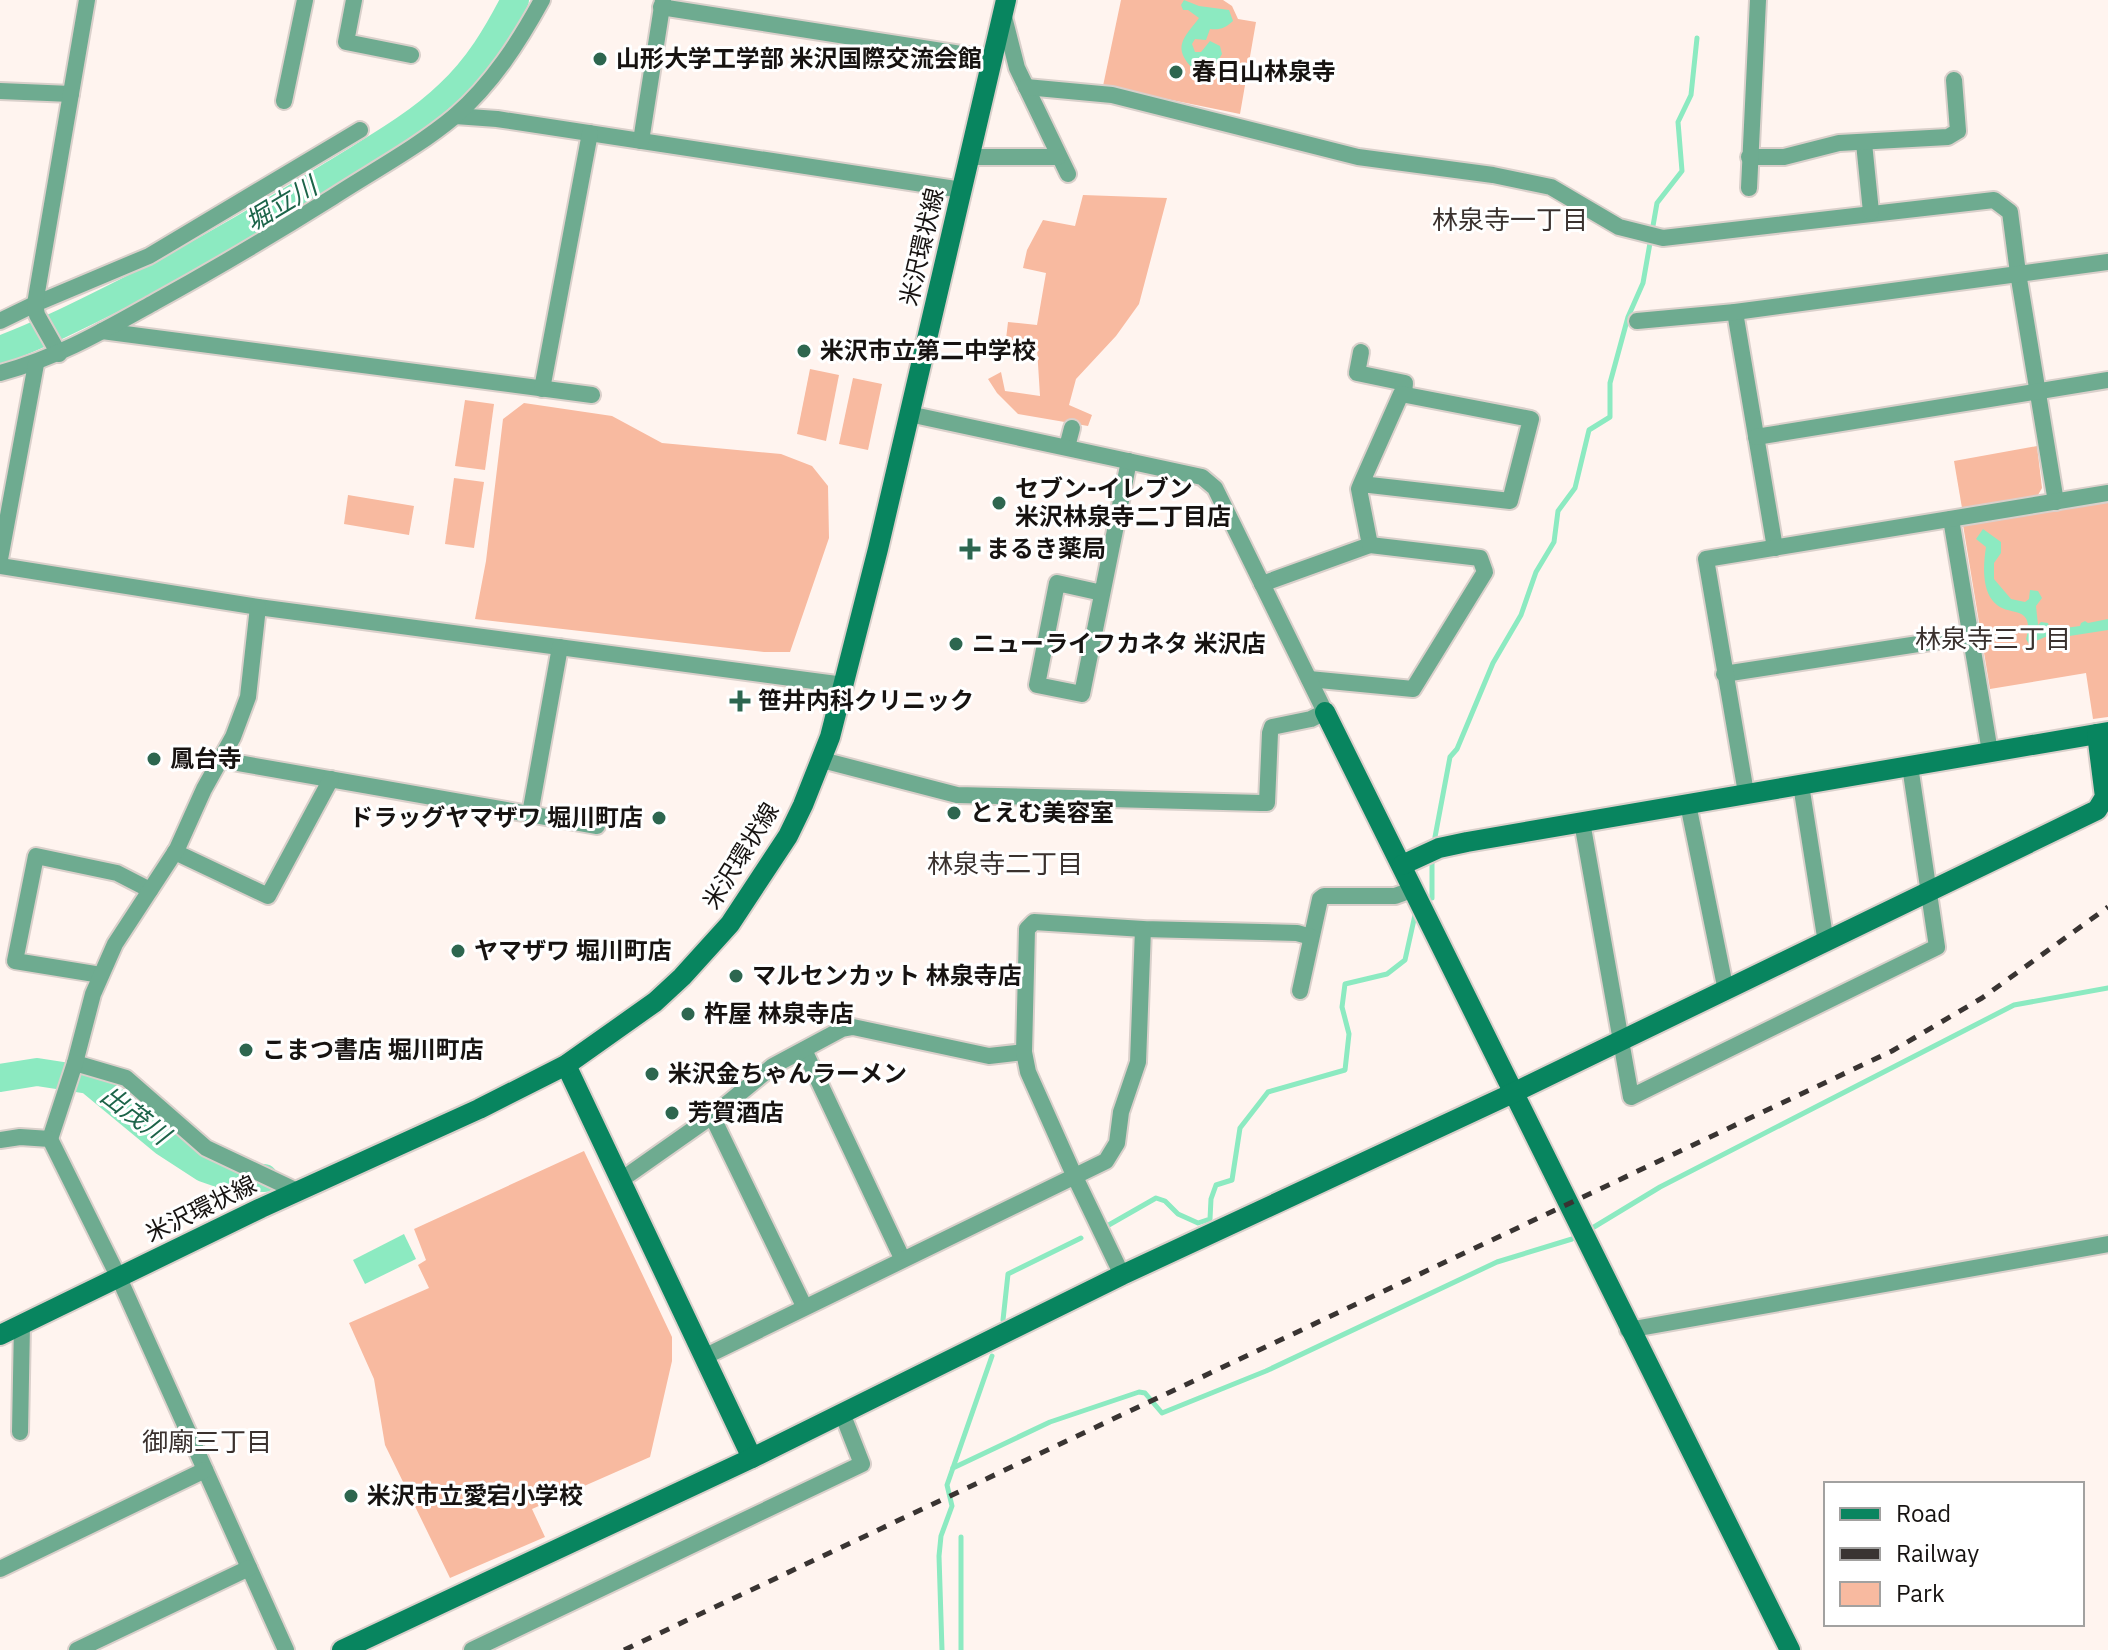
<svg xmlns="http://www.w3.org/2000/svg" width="2108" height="1650" font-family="'IBM Plex Sans','Noto Sans JP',sans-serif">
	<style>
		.green { fill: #f8baa0 }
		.water { fill: #8ceac1 }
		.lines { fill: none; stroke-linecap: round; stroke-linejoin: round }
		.stream { stroke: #8ceac1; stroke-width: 5 }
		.river { stroke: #8ceac1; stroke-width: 28 }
		.street-casing { stroke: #dad0cb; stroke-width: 20 }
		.secondary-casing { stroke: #dad0cb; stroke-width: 24 }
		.street { stroke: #6eab90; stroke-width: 16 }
		.secondary { stroke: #08855f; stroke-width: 20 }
		.rail { stroke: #393432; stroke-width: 5; stroke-dasharray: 10 10; stroke-linecap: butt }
		.poi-dot { fill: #2d664f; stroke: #fff; stroke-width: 3 }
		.labels { text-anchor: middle; stroke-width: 6; stroke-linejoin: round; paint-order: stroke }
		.poi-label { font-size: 24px; font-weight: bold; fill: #171311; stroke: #fff; text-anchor: start }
		.street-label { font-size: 24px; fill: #171311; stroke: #fff }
		.water-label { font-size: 26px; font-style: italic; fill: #1c6449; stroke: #fff }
		.neighbourhood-label { font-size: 26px; fill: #3a312e; stroke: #fff }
	</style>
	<rect width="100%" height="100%" fill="#fff4ef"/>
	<!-- green -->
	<g class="green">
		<polygon points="1121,0 1223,0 1232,6 1238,19 1256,22 1240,114 1103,86"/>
		<polygon points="1083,195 1167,198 1139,304 1116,336 1076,379 1069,405 1092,415 1088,426 1018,414 997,393 988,379 1001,372 1005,391 1040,396 1037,348 1006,339 1008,322 1037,325 1046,273 1023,268 1027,250 1043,220 1075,226"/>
		<polygon points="810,369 839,375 826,441 797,434"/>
		<polygon points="853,378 882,384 868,450 839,444"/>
		<polygon points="465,400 494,404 485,470 455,466"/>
		<polygon points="524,403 612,416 662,443 781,454 812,466 828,486 829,538 790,652 764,652 475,619 486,561 503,419"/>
		<polygon points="2037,446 2042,488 2038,495 1962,508 1954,461"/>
		<polygon points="454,478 484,482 474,548 445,544"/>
		<polygon points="348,495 414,506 409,535 344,524"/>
		<polygon points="2108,499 2108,717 2093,719 2086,673 1990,689 1963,525"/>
		<polygon points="584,1151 672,1337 672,1361 650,1457 532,1509 545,1537 450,1578 385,1445 374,1379 349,1323 429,1288 418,1265 426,1260 414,1229"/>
	</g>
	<!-- water -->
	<g class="water">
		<path d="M1184,0l15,6 30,4 4,11c-8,7 -12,9 -23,8l-4,11 -11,-1 -3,5 3,8h6l9,-11 10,5 2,8 -9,15 -19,1c-23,-23 -10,-32 5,-52l-11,-8h-5l-2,-5z"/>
		<path d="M1983,529l18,13v11l-7,10v16l17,20 14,3 4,-3 1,-9 8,1 4,7 -6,8 2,19 3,-3 7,1 2,7 30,-4 1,-3 4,-2 3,2 20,-4v11l-45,7 -11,-3 -23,10 -3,-5c2,-7 4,-18 -2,-23 -5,-5 -18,-5 -24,-9 -19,-11 -17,-41 -14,-60l-10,-8z"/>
		<polygon points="404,1234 416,1259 365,1284 353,1260"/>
	</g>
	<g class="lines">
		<!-- stream -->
		<g class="stream">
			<polyline points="1435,837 1450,757 1457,749 1493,663 1521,615 1536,572 1554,542 1558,511 1575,488 1589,430 1610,417 1610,383 1628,317 1643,283 1657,203 1682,171 1678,122 1691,95 1697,38"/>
			<polyline points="1432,898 1432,863"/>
			<polyline points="1107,1226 1156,1198 1165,1201 1178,1214 1198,1223 1210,1219 1211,1199 1216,1185 1232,1180 1240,1128 1268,1092 1345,1070 1349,1034 1342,1007 1345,984 1387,974 1405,960 1415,915"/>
			<polyline points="1594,1227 1660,1187 2014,1005 2108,988"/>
			<polyline points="1003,1320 1008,1274 1081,1238"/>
			<polyline points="953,1468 1050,1422 1139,1392 1145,1393 1162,1413 1266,1371 1497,1262 1572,1239"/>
			<polyline points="942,1650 939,1556 941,1536 952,1506 947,1485 992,1356"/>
			<polyline points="961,1650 961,1537"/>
		</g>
		<!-- river -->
		<g class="river">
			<path d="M0,350c40,-15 78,-34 116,-53 75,-37 147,-79 218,-123 38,-24 82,-48 115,-80 29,-27 48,-59 66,-94"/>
			<polyline points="0,1078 37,1072 89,1080 164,1142 204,1168 227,1176 264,1178"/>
		</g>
		<!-- street casing -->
		<g class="street-casing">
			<g id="street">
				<polyline points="354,0 346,42 411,55"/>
				<polyline points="661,7 993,59"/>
				<polyline points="1003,13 1017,68 1068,174"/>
				<polyline points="1026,87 1112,95 1358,157 1493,175 1551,187 1619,227 1663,238 1994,200 2010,212 2018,273 2056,502"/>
				<polyline points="0,91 71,94"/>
				<polyline points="284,101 305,0"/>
				<polyline points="455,116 497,119 962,190"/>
				<polyline points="641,141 663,0"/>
				<polyline points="1864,143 1871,212"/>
				<polyline points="971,157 1058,157"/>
				<polyline points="1749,157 1784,157 1839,143 1948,137 1958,131 1954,80"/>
				<polyline points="1749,188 1758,0"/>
				<polyline points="1735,312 1775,548"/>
				<polyline points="0,321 35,304 149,256 360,130"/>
				<polyline points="1637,321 1735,312 2108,262"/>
				<polyline points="102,331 592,395"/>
				<polyline points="1361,352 1357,373 1405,383 1404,394"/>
				<polyline points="59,354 37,315 35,304 87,0"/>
				<path d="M0,373c57,-15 103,-42 155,-71 60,-33 119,-68 178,-105 40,-26 85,-50 122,-81 37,-32 64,-74 87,-116"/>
				<polyline points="542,389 590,133"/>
				<polyline points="1756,437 2108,380"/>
				<polyline points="1067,447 1072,428"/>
				<polyline points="1951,519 1990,752"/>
				<polyline points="0,559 36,364"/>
				<polyline points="0,566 258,607 844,685"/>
				<polyline points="1262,584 1370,545 1359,489 1361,484 1401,394 1531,419 1510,501 1361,484"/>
				<polyline points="1102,593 1057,583 1037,685 1082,694 1129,461"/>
				<polyline points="1724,674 1970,636"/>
				<polyline points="1309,679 1413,689 1485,572 1480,558 1370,545"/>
				<polyline points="221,760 597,826"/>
				<polyline points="822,760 957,795 1261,803 1267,803 1270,733 1272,727 1311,719 1325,712 1215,488 1202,477 909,414"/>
				<polyline points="1801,785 1826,943"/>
				<polyline points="1746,793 1706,559 2108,493"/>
				<polyline points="1688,804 1726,991"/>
				<polyline points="530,814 560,647"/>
				<polyline points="1582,822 1631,1097 1937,947 1910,766"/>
				<polyline points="175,852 268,896 331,779"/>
				<polyline points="101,975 15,961 36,856 117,873 150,890"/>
				<polyline points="1300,991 1320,899 1324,896 1395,896 1414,889"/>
				<polyline points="804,1050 902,1258"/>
				<polyline points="75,1063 126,1078 206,1148 297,1191"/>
				<polyline points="712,1116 804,1306"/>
				<polyline points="50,1139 75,1063 93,994 115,944 177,849 204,789 233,737 248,697 258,607"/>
				<polyline points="0,1140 20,1137 50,1139 119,1278 286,1650"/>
				<polyline points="621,1180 712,1116 773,1066 842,1029 853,1027 989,1056 1024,1052"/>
				<polyline points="1122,1275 1074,1175 1028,1072 1024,1052 1027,929 1034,922 1143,929 1297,933 1311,937"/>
				<polyline points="1628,1330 2108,1244"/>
				<polyline points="704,1357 1106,1161 1117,1143 1121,1112 1138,1062 1143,929"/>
				<polyline points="20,1432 22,1324"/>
				<polyline points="0,1569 205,1470"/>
				<polyline points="77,1650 249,1568"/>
				<polyline points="472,1650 862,1464 842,1413"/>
			</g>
		</g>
		<!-- secondary casing -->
		<g class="secondary-casing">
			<g id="secondary">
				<path d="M1325,712c157,312 308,626 465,938"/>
				<polyline points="1402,865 1439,848 1467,842 2108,732"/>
				<polyline points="566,1065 752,1458"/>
				<polyline points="0,1335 261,1208 479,1109 566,1065 655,1002 682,977 730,924 788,836 803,805 830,737 878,549 1006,0"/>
				<polyline points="342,1650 752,1458 1122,1275 1513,1093 2097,810 2105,797 2097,734"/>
			</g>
		</g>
		<!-- street -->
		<use href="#street" class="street"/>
		<!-- secondary -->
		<use href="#secondary" class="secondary"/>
		<!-- rail -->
		<polyline class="rail" points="624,1650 1892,1051 1982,998 2108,907"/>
	</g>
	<!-- markers -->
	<g class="poi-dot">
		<circle cx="600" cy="59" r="8"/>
		<circle cx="1176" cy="72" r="8"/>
		<circle cx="804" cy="351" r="8"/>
		<circle cx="999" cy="503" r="8"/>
		<path d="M966 537h8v8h8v8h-8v8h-8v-8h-8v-8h8z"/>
		<circle cx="956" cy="644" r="8"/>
		<path d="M736 689h8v8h8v8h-8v8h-8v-8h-8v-8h8z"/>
		<circle cx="154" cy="759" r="8"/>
		<circle cx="954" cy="813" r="8"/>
		<circle cx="659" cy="818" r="8"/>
		<circle cx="458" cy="951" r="8"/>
		<circle cx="736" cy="976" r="8"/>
		<circle cx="688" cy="1014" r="8"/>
		<circle cx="246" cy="1050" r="8"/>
		<circle cx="652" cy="1074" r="8"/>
		<circle cx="672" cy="1113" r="8"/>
		<circle cx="351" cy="1496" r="8"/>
	</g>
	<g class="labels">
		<!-- poi labels -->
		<g class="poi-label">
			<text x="616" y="67">山形大学工学部 米沢国際交流会館</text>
			<text x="1192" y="80">春日山林泉寺</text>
			<text x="820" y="359">米沢市立第二中学校</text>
			<text x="1015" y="497">セブン-イレブン<tspan x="1015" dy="28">米沢林泉寺二丁目店</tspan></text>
			<text x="986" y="557">まるき薬局</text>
			<text x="972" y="652">ニューライフカネタ 米沢店</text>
			<text x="758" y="709">笹井内科クリニック</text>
			<text x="170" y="767">鳳台寺</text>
			<text x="970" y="821">とえむ美容室</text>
			<text x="643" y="826" text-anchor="end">ドラッグヤマザワ 堀川町店</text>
			<text x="474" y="959">ヤマザワ 堀川町店</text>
			<text x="752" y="984">マルセンカット 林泉寺店</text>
			<text x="704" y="1022">杵屋 林泉寺店</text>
			<text x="262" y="1058">こまつ書店 堀川町店</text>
			<text x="668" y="1082">米沢金ちゃんラーメン</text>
			<text x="688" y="1121">芳賀酒店</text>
			<text x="367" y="1504">米沢市立愛宕小学校</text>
		</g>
		<!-- street labels -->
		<g class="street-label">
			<text transform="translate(922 247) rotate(-77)" y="8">米沢環状線</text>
			<text transform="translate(741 856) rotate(-58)" y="8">米沢環状線</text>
			<text transform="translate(201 1209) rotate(-26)" y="8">米沢環状線</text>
		</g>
		<!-- water labels -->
		<g class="water-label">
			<text transform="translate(281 204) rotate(-31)" y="9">堀立川</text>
			<text transform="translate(135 1115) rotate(37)" y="9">出茂川</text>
		</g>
		<!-- neighbourhood labels -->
		<g class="neighbourhood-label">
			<text x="1510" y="229">林泉寺一丁目</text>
			<text x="1993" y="648">林泉寺三丁目</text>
			<text x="1005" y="873">林泉寺二丁目</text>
			<text x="207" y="1451">御廟三丁目</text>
		</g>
	</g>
	<!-- legend -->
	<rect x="1824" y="1482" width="260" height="144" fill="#ffffff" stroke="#a2a1a0" stroke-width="2"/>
	<rect x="1840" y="1508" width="40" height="12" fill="#08855f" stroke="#a2a1a0" stroke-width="2"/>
	<text x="1896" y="1522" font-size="24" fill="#171311">Road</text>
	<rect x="1840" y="1548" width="40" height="12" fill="#393432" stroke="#a2a1a0" stroke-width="2"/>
	<text x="1896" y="1562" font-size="24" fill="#171311">Railway</text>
	<rect x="1840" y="1582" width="40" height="24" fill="#f8baa0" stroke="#a2a1a0" stroke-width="2"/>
	<text x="1896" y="1602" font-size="24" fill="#171311">Park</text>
</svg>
